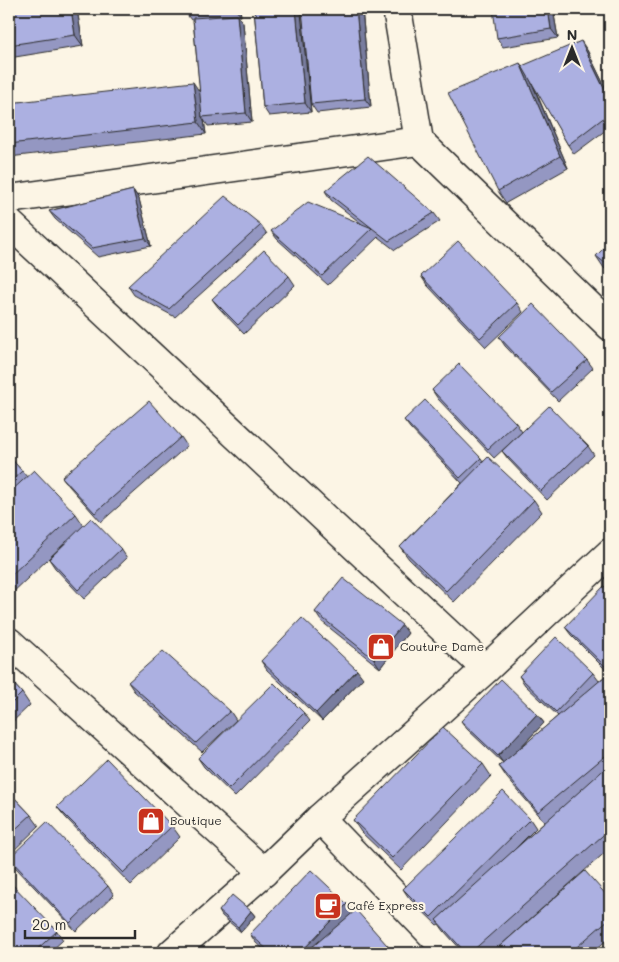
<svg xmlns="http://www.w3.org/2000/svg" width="619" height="962" font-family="Mali,sans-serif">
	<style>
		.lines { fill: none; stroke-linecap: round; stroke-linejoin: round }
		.minor-casing { stroke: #2b2b2b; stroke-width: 31 }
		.minor { stroke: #fcf5e5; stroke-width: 28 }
		.wall { fill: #9497c2; stroke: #2b2b2b }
		.shaded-wall { fill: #787b9e; stroke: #2b2b2b }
		.building { fill: #acb0e1; stroke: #2b2b2b }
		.labels { text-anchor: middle; stroke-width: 4.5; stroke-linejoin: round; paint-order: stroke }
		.poi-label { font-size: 12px; fill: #2b2b2b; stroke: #fcf5e5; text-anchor: start }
	</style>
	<rect width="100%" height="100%" fill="#fcf5e5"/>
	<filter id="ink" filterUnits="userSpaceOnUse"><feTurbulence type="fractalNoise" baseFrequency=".02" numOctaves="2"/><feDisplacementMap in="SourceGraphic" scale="10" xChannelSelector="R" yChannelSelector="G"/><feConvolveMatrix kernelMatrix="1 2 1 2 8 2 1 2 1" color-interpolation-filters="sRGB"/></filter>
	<g filter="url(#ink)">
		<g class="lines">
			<!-- minor casing -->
			<g class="minor-casing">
				<g id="minor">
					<polyline points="397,9 419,141 610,326"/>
					<polyline points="9,199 419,141"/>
					<polyline points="9,223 486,669"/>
					<polyline points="9,642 264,872"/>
					<polyline points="320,818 450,953"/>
					<polyline points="172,953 264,872 320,818 486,669 610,553"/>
				</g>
			</g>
			<!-- minor -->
			<use href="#minor" class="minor"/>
		</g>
		<!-- wall -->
		<g class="wall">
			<polygon points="9,9 77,9 83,46 9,58"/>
			<polygon points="185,9 240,9 241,16 238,16 243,23 252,122 208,126 204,120 206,134 9,157 9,103 200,92 193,20 191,20 185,12"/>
			<polygon points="254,9 298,9 301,13 311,112 269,116 263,107"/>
			<polygon points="302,9 362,9 371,107 317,113 311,104"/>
			<polygon points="553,9 558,38 503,47 497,38"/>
			<polygon points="587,50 610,97 610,127 574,154 568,145 532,82 568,168 506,203 498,191 522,66"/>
			<polygon points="133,190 139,199 151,246 98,257 55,219 49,211"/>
			<polygon points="325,191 434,213 440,221 395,250 378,237 328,285 277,239 271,231 362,224 331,200"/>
			<polygon points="261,225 267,234 175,317 134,295 128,286"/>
			<polygon points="610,242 610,273 604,268 596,256"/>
			<polygon points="289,276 295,285 244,334 218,307 212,299"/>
			<polygon points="421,276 517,303 523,312 486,347 427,285"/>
			<polygon points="499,337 587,360 593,368 558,401 505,346"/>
			<polygon points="432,390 516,423 522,432 494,458 438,399"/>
			<polygon points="404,420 481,458 483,461 534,500 542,512 454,602 409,559 400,547 462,483 410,428"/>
			<polygon points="181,437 187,446 101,522 69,486 62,477"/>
			<polygon points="588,446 594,455 547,500 508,459 502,451"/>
			<polygon points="9,456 22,471 27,477 76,514 84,526 121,549 127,558 84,599 55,568 49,559 67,541 9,596"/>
			<polygon points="610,591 610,848 492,953 464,953 444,931 439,924 437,925 409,898 403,889 530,819 536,828 511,853 545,822 507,778 499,766 503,763 467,729 461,721 537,714 544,723 516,752 558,716 525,685 519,676 593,673 599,681 609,673 571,635 565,627"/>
			<polygon points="315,612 408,633 380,668 321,621"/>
			<polygon points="261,661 363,678 322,721 267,670"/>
			<polygon points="9,679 22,693 30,705 9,725"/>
			<polygon points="128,682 230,711 236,720 202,752 134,691"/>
			<polygon points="304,713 310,721 235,797 204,767 198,758"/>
			<polygon points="483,764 491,776 401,870 361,832 353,820"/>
			<polygon points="9,792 31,815 39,826 9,855"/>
			<polygon points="57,807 172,826 180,837 131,885 66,818"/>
			<polygon points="9,858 108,886 114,895 76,931 15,867"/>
			<polygon points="610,899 610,937 592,953 492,953"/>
			<polygon points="347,904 353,912 350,916 394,953 268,953 256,943 250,934"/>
			<polygon points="219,911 251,911 255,916 241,932 222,916"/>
			<polygon points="57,931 63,940 49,953 9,953"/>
		</g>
		<!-- shaded-wall -->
		<g class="shaded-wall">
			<polygon points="71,9 77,9 83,46 75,35"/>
			<polygon points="235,9 240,9 241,16"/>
			<polygon points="296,9 298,9 301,13 311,112 305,103"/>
			<polygon points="356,9 362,9 371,107 365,99"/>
			<polygon points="548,9 553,9 558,38 551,29"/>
			<polygon points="237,15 243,23 252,122 246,113"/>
			<polygon points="581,41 587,50 610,97 610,101"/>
			<polygon points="520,63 528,74 568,168 560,156"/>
			<polygon points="193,82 201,94 202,117 204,120 206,134 198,122"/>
			<polygon points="133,190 139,199 151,246 145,238"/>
			<polygon points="402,625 408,633 380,668 374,659"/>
			<polygon points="357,670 363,678 322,721 316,713"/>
			<polygon points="537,714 544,723 504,764 498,756"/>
			<polygon points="347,904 353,912 314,953 300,953"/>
			<polygon points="251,911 255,916 241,932 238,927"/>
		</g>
		<!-- building -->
		<g class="building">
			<polygon points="9,9 71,9 75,35 9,45"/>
			<polygon points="185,9 220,9 185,12"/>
			<polygon points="254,9 296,9 305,103 263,107"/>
			<polygon points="302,9 356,9 365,99 311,104"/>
			<polygon points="493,9 548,9 551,29 497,38"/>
			<polygon points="237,15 246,113 202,117 193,18"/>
			<polygon points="581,41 610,101 610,113 568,145 522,66"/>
			<polygon points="520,63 560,156 498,191 448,93"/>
			<polygon points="193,82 198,122 9,144 9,103"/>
			<polygon points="368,156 434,213 389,241 372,228 322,276 271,231 308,202 372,228 325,191"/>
			<polygon points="133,190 145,238 92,248 49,211"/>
			<polygon points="225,196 261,225 169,309 128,286"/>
			<polygon points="458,241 517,303 480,338 421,276"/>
			<polygon points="610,242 610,267 596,256"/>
			<polygon points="264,250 289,276 238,325 212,299"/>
			<polygon points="533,304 587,360 551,392 499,337"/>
			<polygon points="459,364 516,423 488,449 432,390"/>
			<polygon points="425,400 481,458 460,478 404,420"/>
			<polygon points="149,401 181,437 95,513 62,477"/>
			<polygon points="549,406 588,446 541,491 502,451"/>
			<polygon points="9,456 22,471 9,483"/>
			<polygon points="488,457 534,500 446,591 400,547"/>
			<polygon points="34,470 76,514 9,577 9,493"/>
			<polygon points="91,518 121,549 78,590 49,559"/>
			<polygon points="343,578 402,625 374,659 315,612"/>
			<polygon points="604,586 610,591 610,665 607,668 565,627"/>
			<polygon points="302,618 357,670 316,713 261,661"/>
			<polygon points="556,637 593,673 556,712 519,676"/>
			<polygon points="163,651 230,711 196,743 128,682"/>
			<polygon points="610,672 610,752 538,812 499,766"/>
			<polygon points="9,679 22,693 9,706"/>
			<polygon points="501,679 537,714 498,756 461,721"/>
			<polygon points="274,683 304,713 229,789 198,758"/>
			<polygon points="443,727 483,764 392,858 353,820"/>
			<polygon points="107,759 172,826 123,873 57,807"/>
			<polygon points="610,764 610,829 470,953 466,953 436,920"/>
			<polygon points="503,791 530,819 431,917 403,889"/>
			<polygon points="9,792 31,815 9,835"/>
			<polygon points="47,822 108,886 70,923 9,858"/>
			<polygon points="311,870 347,904 300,953 271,953 250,934"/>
			<polygon points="585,871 610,899 610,918 570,953 492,953"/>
			<polygon points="9,881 57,931 33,953 9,953"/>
			<polygon points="232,895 251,911 238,927 219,911"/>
			<polygon points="356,910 394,953 305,953"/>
		</g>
	</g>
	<!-- icons -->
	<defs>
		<g id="shop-square" transform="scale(1.4375)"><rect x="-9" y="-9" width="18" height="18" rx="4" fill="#c8321e" stroke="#fcf5e5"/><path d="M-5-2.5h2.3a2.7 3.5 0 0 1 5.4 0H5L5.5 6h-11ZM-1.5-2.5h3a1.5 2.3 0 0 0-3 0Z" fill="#fff"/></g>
		<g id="cafe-square" transform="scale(1.4375)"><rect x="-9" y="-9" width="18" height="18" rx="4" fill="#c8321e" stroke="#fcf5e5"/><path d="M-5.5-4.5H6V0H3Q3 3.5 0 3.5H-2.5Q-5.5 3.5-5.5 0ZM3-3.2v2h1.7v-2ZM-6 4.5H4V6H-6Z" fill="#fff"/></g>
	</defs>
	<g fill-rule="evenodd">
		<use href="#shop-square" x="381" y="647"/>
		<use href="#shop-square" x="151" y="821"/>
		<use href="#cafe-square" x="328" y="906"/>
	</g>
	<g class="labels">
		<!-- poi labels -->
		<g class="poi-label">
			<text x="400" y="651">Couture Dame</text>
			<text x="170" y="825">Boutique</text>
			<text x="347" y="910">Café Express</text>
		</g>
	</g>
	<!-- margin -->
	<rect width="619" height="962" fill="none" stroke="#fcf5e5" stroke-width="30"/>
	<rect x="15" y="15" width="589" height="932" fill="none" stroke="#2b2b2b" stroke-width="2" filter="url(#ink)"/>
	<!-- north arrow -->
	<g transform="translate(572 48)" stroke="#fcf5e5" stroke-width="4" paint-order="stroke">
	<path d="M0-4L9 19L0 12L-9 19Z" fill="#2b2b2b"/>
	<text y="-8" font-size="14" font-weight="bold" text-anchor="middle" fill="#2b2b2b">N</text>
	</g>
	<!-- scale -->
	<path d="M25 930v8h110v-8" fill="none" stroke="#2b2b2b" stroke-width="2.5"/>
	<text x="32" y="930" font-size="15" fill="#2b2b2b" stroke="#fcf5e5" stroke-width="4" paint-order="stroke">20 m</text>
</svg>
